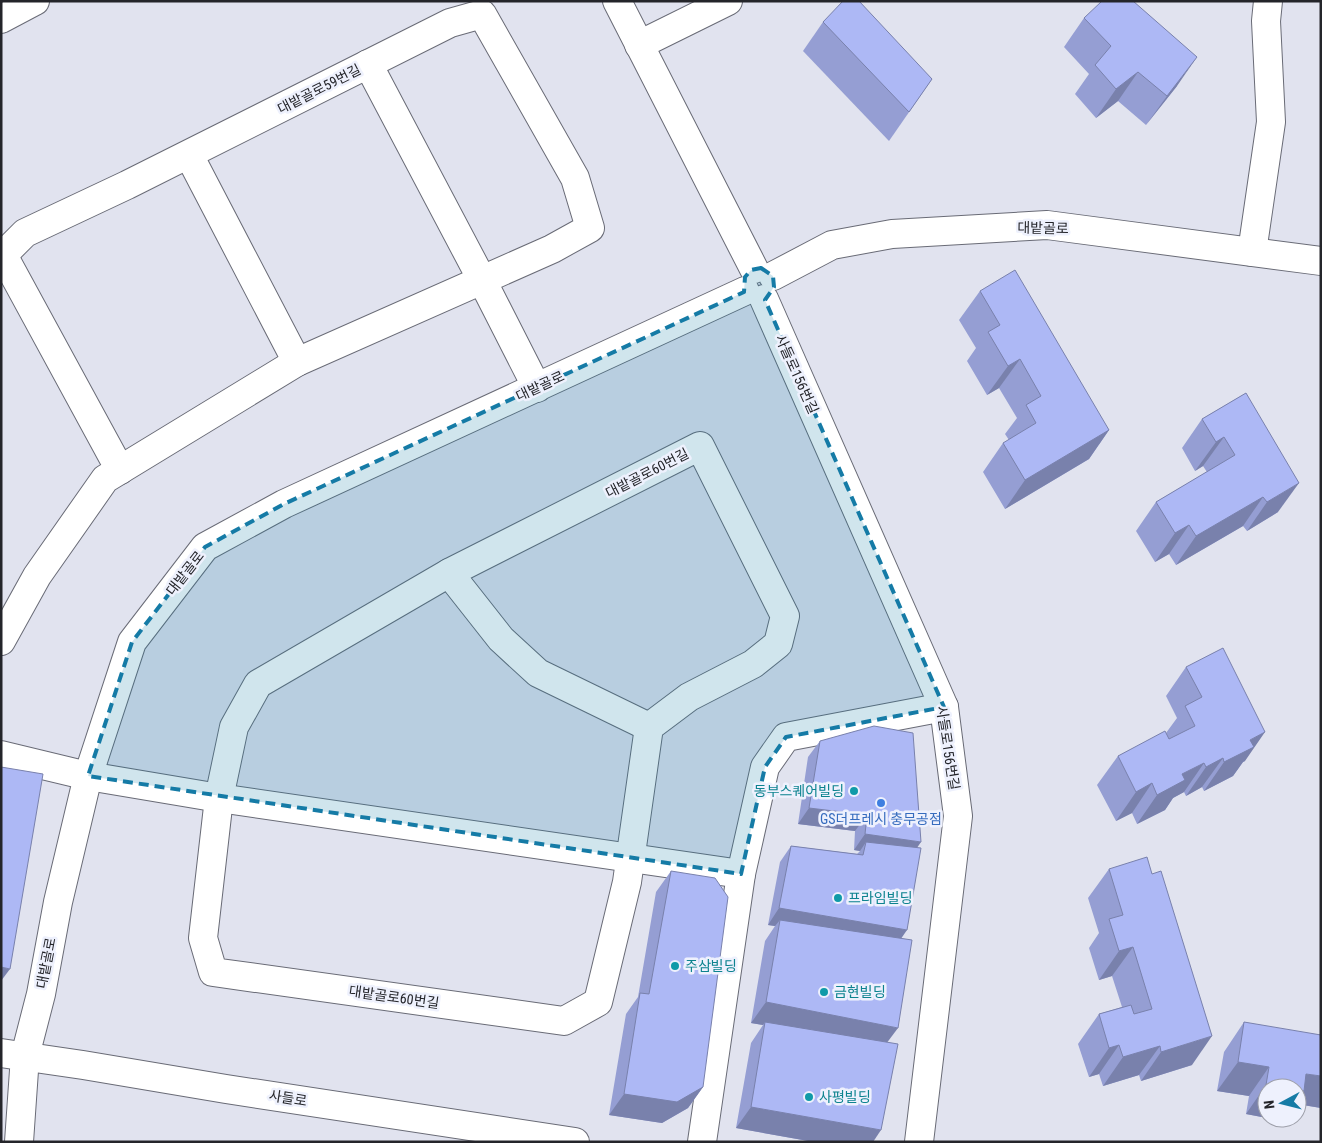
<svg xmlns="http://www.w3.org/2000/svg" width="1322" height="1143" font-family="'Roboto Condensed','Noto Sans KR',sans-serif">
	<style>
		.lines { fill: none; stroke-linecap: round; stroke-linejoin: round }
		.minor-casing { stroke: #696b76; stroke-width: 30 }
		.minor { stroke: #fff; stroke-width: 28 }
		.wall { fill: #959ed3 }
		.shaded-wall { fill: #7981ac }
		.building { fill: #adb8f5; stroke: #7981ac }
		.marked { fill: #157ba6; fill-opacity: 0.2; stroke: #157ba6; stroke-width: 4; stroke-dasharray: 10 6; stroke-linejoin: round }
		.culture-dot { fill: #0f9aa8; stroke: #eef1fd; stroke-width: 2 }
		.shop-dot { fill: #3f7fe0; stroke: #eef1fd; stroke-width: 2 }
		.labels { text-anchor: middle; stroke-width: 5; stroke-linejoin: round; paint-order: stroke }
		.street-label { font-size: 14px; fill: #24252a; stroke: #eef1fd }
		.culture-label { font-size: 14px; fill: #0d838f; stroke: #eef1fd; text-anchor: start }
		.shop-label { font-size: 14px; fill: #366cbe; stroke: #eef1fd }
	</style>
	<rect width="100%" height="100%" fill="#e1e3ef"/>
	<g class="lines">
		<!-- minor casing -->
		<g class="minor-casing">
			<g id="minor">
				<polyline points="617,1 754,269"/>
				<polyline points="1,19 35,1"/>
				<polyline points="639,45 728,1"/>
				<polyline points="368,64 482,280 537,388"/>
				<polyline points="189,155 297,362"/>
				<polyline points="1252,252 1271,122 1266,21 1268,1"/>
				<polyline points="3,255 120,470"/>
				<polyline points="1,257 25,233 127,185 450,23 482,14 575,178 590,228 552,249 297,362 105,479 37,576 1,641"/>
				<polyline points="773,276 832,245 892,234 1047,225 1321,261"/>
				<polyline points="764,299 944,707 958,816 919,1142"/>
				<polygon points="700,446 785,616 778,644 753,664 689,697 649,727 627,882 598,1002 564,1021 213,972 203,938 219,798 234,727 258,684 449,573"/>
				<polyline points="449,573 501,639 538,673 649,727"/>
				<polyline points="1,755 88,776 219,798 741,874"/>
				<polyline points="1,1053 83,1065 226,1089 575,1142"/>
				<polyline points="19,1142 25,1056 41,994 58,902 88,776 132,642 205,547 284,504 745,291"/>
				<polyline points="702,1142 741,874 765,767 786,737 944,707"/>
			</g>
		</g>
		<!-- minor -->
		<use href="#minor" class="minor"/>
	</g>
	<!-- wall -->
	<g class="wall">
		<polygon points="1084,18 1177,86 1146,125 1118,101 1096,118 1075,94 1089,74 1064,47"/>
		<polygon points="823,22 932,79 889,141 803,51"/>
		<polygon points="980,291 1109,430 1089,459 1005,509 983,472 1003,443 1009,440 1005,434 1017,418 999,388 987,395 967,361 976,348 959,320"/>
		<polygon points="1246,393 1278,512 1247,531 1243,526 1176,565 1169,554 1155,562 1136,531 1156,502 1207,472 1203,466 1195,471 1182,448 1202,419"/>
		<polygon points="1186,667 1245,761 1243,762 1233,776 1204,791 1202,787 1186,796 1184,792 1173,798 1165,810 1137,824 1132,813 1116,821 1097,785 1118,756 1166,733 1177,718 1166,696"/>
		<polygon points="820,741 917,847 901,938 873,1142 814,1142 736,1128 751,1043 763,1025 751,1023 765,941 775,926 768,925 780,862 791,846 857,854 860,851 854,850 855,831 798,824 808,757"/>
		<polygon points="1109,869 1192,1065 1141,1081 1139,1075 1103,1086 1099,1074 1089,1077 1078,1044 1099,1014 1122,1007 1112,976 1099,980 1089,948 1099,933 1088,898"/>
		<polygon points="671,871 703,1087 688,1108 662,1123 609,1115 626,1014 638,997 656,892"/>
		<polygon points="1244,1022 1321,1108 1297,1104 1297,1088 1267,1088 1267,1118 1246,1114 1249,1096 1217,1091 1224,1052"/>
	</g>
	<!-- shaded-wall -->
	<g class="shaded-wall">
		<polygon points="1197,57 1177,86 1146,125 1167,96"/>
		<polygon points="1138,72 1118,101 1096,118 1116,89"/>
		<polygon points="1020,359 999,388 987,395 1008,366"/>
		<polygon points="1109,430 1089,459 1005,509 1025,480"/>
		<polygon points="1224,437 1203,466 1195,471 1216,442"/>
		<polygon points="1299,483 1278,512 1247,531 1267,502"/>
		<polygon points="1263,497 1243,526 1176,565 1196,536"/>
		<polygon points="1189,525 1169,554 1155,562 1175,533"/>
		<polygon points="1265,732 1245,761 1243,762 1233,776 1204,791 1224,762 1250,740"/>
		<polygon points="1223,758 1202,787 1186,796 1206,767"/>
		<polygon points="1204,763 1184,792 1173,798 1165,810 1137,824 1157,795 1182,774"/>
		<polygon points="1152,783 1132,813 1116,821 1136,792"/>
		<polygon points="809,808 867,815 855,831 798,824"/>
		<polygon points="865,834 921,842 910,858 866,842 860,851 854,850"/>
		<polygon points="779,908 907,930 896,946 780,920 775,926 768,925"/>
		<polygon points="1133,947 1112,976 1099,980 1119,951"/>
		<polygon points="1,967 10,969 1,981"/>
		<polygon points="766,1002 898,1028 883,1048 765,1022 763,1025 751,1023"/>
		<polygon points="1212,1036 1192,1065 1141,1081 1161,1052"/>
		<polygon points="1119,1045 1099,1074 1089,1077 1109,1048"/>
		<polygon points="1160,1046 1139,1075 1103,1086 1123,1057"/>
		<polygon points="1238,1062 1269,1067 1249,1096 1217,1091"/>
		<polygon points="1306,1074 1321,1076 1321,1108 1297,1104 1297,1088"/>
		<polygon points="1266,1085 1283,1088 1267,1088 1267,1118 1246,1114"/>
		<polygon points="703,1087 688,1108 662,1123 609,1115 624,1094"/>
		<polygon points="751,1107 881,1130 873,1142 814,1142 736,1128"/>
		<polygon points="1268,1118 1285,1118 1283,1121"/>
	</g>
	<!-- building -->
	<g class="building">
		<polygon points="843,1 859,1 932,79 909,112 823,22"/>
		<polygon points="1102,1 1133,1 1197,57 1167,96 1138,72 1116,89 1095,65 1111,46 1084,18"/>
		<polygon points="1015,270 1109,430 1025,480 1003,443 1036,423 1026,405 1041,396 1020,359 1008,366 988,332 1000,325 980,291"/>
		<polygon points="1246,393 1299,483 1267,502 1263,497 1196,536 1189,525 1175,533 1156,502 1235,455 1224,437 1216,442 1202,419"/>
		<polygon points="1223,648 1265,732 1250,740 1254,747 1224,762 1223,758 1206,767 1204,763 1182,774 1185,780 1157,795 1152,783 1136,792 1118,756 1165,731 1169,739 1195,726 1185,706 1202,697 1186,667"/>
		<polygon points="874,726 913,733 921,842 865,834 867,815 809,808 820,741"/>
		<polygon points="1,767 43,774 10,969 1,967"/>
		<polygon points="866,842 921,848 907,930 779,908 791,846 863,855"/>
		<polygon points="1147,857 1152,874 1161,871 1212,1036 1161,1052 1160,1046 1123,1057 1119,1045 1109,1048 1099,1014 1131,1005 1134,1014 1152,1009 1133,947 1119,951 1109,919 1123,915 1109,869"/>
		<polygon points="671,871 715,878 728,897 703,1087 677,1102 624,1094 640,993 649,994"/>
		<polygon points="780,920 912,940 898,1028 766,1002"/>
		<polygon points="765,1022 898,1044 881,1130 751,1107"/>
		<polygon points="1244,1022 1321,1035 1321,1076 1306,1074 1304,1091 1297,1090 1297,1088 1283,1088 1266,1085 1269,1067 1238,1062"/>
	</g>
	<!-- marked area -->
	<path class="marked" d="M761,268l12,8 1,11 -9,13 179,407 -158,30 -21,30 -24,107 -653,-98 44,-134 73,-95 79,-43 460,-212 1,-15 6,-7z"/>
	<!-- markers -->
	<g class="culture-dot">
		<circle cx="854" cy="791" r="5"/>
		<circle cx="838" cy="898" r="5"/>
		<circle cx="675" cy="966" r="5"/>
		<circle cx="824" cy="992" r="5"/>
		<circle cx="809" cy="1097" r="5"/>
	</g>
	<circle class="shop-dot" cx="881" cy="803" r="5"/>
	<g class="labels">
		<!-- street labels -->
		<g class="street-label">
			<text transform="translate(319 89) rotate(-27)" y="5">대밭골로59번길</text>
			<text transform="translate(1043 228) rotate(1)" y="5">대밭골로</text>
			<text transform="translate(797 374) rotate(66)" y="5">사들로156번길</text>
			<text transform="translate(540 386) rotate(-25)" y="5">대밭골로</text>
			<text transform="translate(647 473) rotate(-27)" y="5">대밭골로60번길</text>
			<text transform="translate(185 573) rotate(-52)" y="5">대밭골로</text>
			<text transform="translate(948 748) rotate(81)" y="5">사들로156번길</text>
			<text transform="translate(46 963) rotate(-79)" y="5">대밭골로</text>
			<text transform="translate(394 997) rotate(8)" y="5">대밭골로60번길</text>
			<text transform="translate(288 1098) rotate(9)" y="5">사들로</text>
		</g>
		<!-- culture labels -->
		<g class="culture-label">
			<text x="844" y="796" text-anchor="end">동부스퀘어빌딩</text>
			<text x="848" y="903">프라임빌딩</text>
			<text x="685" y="971">주삼빌딩</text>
			<text x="834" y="997">금현빌딩</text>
			<text x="819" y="1102">사평빌딩</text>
		</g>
		<!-- shop labels -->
		<g class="shop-label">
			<text x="881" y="824">GS더프레시 충무공점</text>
		</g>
	</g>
	<!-- border -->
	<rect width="1322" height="1143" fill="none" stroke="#24252a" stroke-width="5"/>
	<!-- north arrow -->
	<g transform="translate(1282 1103) rotate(263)"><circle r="24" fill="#eef1fd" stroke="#9d9fa9"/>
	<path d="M0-4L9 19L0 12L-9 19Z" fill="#157ba6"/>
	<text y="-8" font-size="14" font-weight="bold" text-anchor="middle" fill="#24252a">N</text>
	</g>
</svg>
